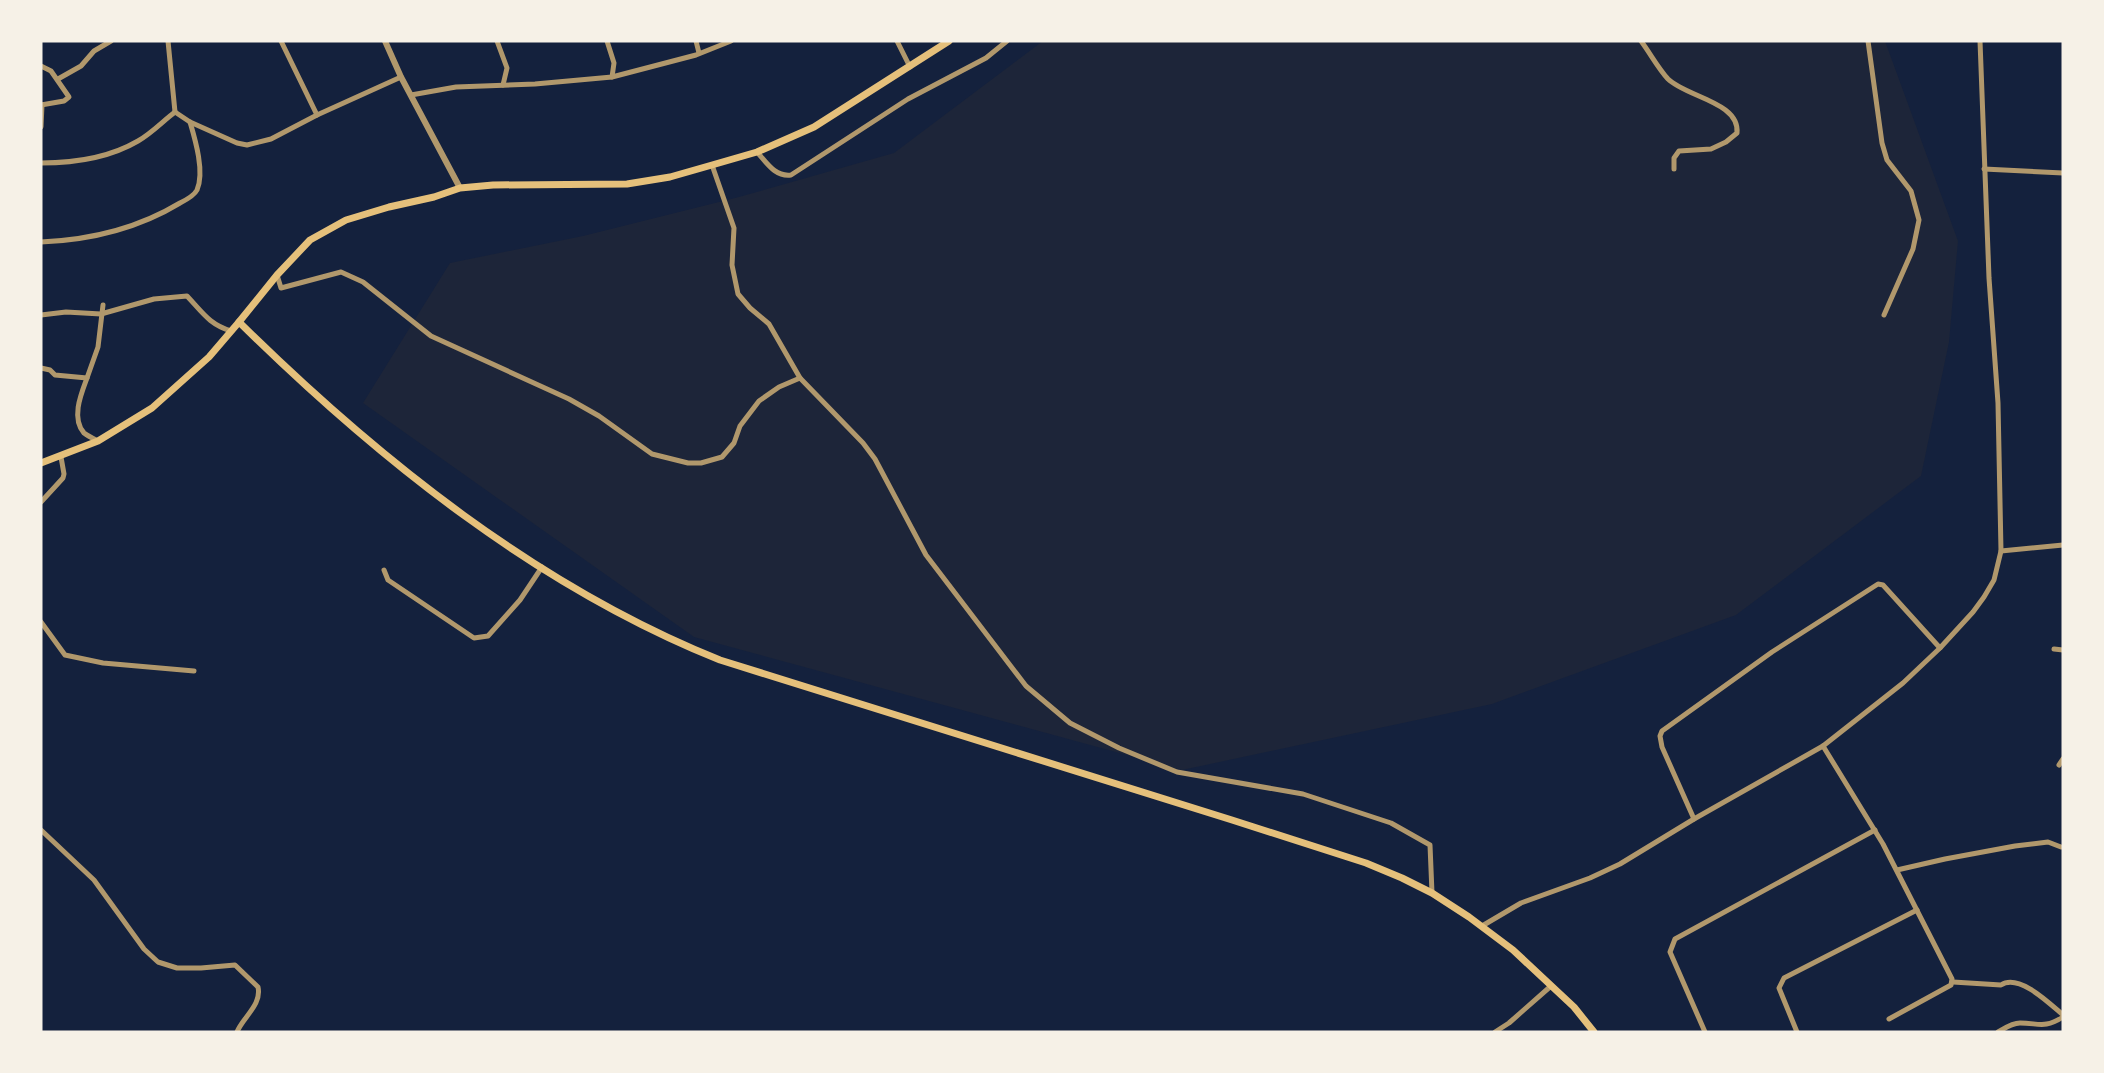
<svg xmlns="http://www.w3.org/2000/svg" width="2104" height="1073" font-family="Signika,sans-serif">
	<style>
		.green { fill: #1d2539 }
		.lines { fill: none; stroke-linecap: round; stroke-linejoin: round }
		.minor { stroke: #b1986c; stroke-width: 5 }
		.tertiary { stroke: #b1986c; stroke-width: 6 }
		.secondary { stroke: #e5c07b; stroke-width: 7 }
	</style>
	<rect width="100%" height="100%" fill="#14213d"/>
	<!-- green -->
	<polygon class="green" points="1043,41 1885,41 1958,241 1949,342 1921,476 1736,615 1492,704 1182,770 694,637 363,403 450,263 583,236 739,197 894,153"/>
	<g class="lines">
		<!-- minor -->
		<g class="minor">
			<polyline points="168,41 175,112"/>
			<polyline points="281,41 317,115"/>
			<polyline points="497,41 507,68 503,85"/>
			<polyline points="607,41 614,63 612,77"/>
			<polyline points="696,41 699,53"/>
			<polyline points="897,41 910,67"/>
			<path d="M1641,41c9,12 17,27 27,38 18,18 72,23 69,54l-11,9 -15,7 -32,2 -5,7v11"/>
			<polyline points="1868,41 1882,143 1887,160 1911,191 1919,220 1913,249 1884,315"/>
			<polyline points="41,66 51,71 69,97 64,101 41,105"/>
			<polyline points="58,79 81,66 94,51 111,41"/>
			<polyline points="411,95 456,87 535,84 612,77 696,55 731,41"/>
			<polyline points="175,112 190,122 237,143 247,145 271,139 317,115 401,77"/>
			<polyline points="41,127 42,105"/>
			<path d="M757,152c10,11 18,25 34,23l117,-76 78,-41 21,-17"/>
			<path d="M41,163c34,0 68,-5 97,-22 14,-8 25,-20 37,-29"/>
			<polyline points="712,165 734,228 732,265 738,294 750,308 769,324 800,378"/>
			<polyline points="1984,169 2063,173"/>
			<path d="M41,242c49,-2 96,-13 139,-39 6,-3 14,-7 17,-13 8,-18 -2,-51 -7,-68"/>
			<polyline points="277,275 281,288 341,272 363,282 431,336 569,399 599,416 652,454 688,463 701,463 722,457 734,443 740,426 759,401 779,387 800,378 863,443 875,459 926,555 1026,686 1070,723 1119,748 1177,772 1303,794 1391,823 1430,845 1432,893"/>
			<path d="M41,315l25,-3 35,2 53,-15 33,-3c16,17 22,28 44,35"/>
			<path d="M41,368l9,2 5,5 32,3c-6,16 -16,40 -3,55 4,3 10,6 14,8"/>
			<polyline points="87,378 98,347 103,305"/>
			<polyline points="41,502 63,478 64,474 61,457"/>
			<polyline points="2001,551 2063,545"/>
			<polyline points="384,570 388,580 474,638 488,636 520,600 542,567"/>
			<polyline points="41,622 65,655 103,663 194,671"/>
			<polyline points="2054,649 2063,650"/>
			<polyline points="1823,746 1883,844 1952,979 1951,985 1889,1019"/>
			<polyline points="2059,765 2063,759"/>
			<polyline points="1694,819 1662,747 1660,736 1662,731 1772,652 1878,584 1883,585 1940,648"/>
			<path d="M41,830l53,50 50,69 14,13 19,6h24l34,-3 23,22c4,18 -15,30 -21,45"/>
			<polyline points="1897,870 1945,859 2015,846 2048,842 2061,847"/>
			<polyline points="1482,926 1521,903 1590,878 1620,864 1694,819 1823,746 1903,683 1940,648 1973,612 1984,597 1994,580 2001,551 1998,403 1989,278 1980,41"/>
			<path d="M1953,982l48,3c18,-12 49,19 62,30"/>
			<polyline points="1495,1032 1509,1023 1551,986"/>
			<polyline points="1705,1032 1670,952 1675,939 1875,830"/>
			<polyline points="1797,1032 1779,988 1784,978 1917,910"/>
			<path d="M1998,1032c7,-4 14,-9 22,-9 19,0 24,6 43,-6"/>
		</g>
		<!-- tertiary -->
		<polyline class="tertiary" points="385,41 401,77 460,188"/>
		<!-- secondary -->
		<g class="secondary">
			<path d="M239,322c139,137 299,265 481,338l512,160 134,43 36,15 30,15 37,24 44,33 61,57 20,25"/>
			<polyline points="41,463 98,441 152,408 209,357 239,322 277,275 310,240 346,220 389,207 434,197 460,188 493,185 627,184 670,177 712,165 757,152 814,127 949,41"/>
		</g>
	</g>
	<!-- border -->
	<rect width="2104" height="1073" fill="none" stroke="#f6f1e7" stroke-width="85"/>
</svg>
